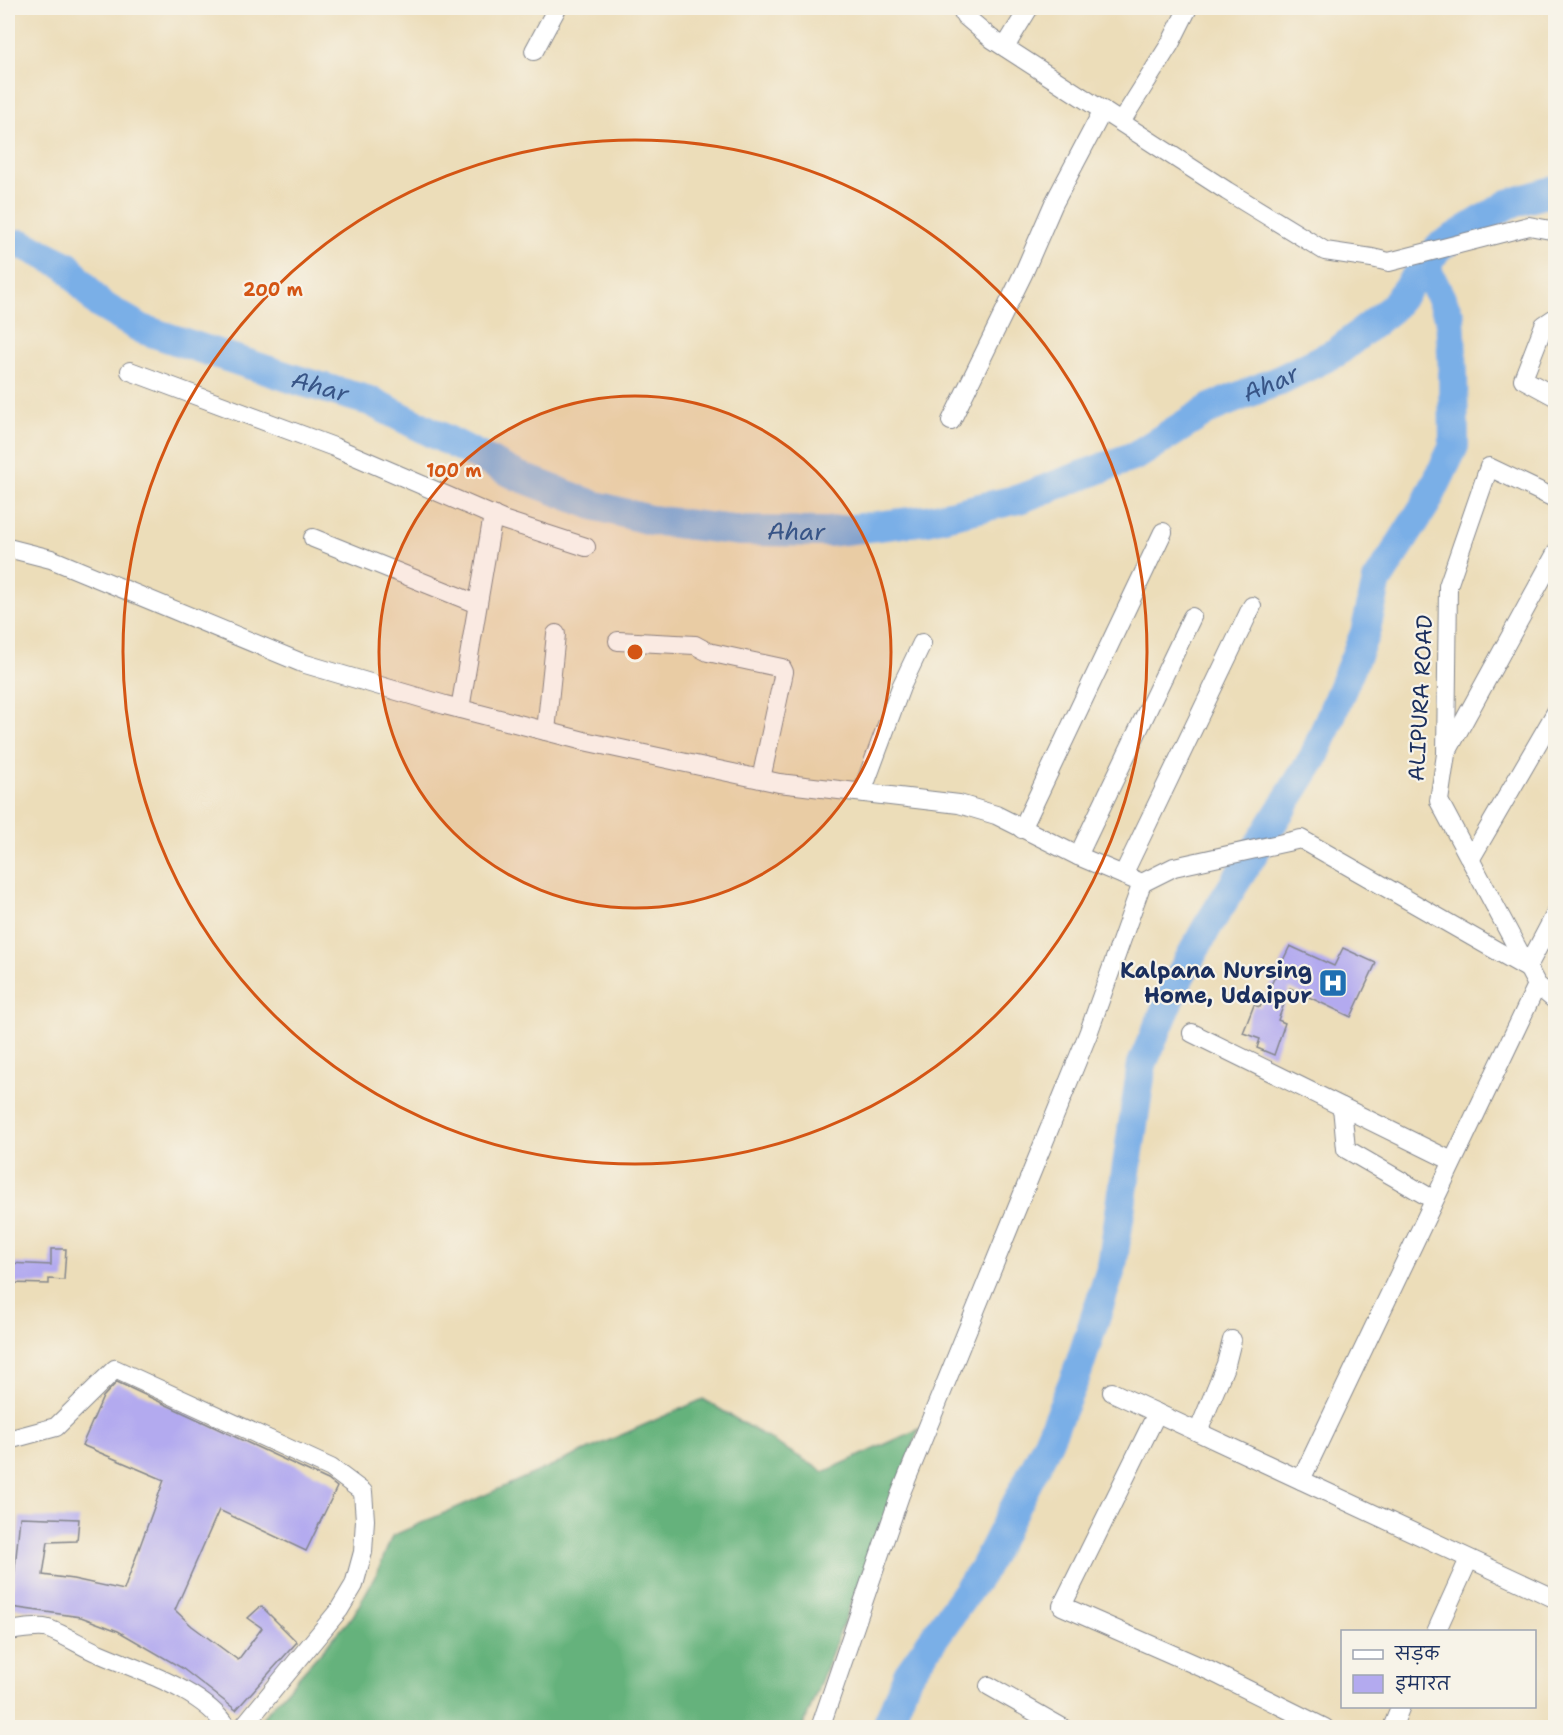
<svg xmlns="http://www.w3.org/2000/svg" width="1563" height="1735" font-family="'Shantell Sans','Playpen Sans Deva',sans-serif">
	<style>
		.forest { fill: #65b27c; stroke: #40706d; stroke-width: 1.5 }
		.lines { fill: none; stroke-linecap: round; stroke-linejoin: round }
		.river { stroke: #7aafe7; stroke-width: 30 }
		.building { fill: #b3aaef }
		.minor-casing { stroke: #84868c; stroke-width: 20 }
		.minor { stroke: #fff; stroke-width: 18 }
		.ring { fill: none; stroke: #d45514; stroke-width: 3 }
		.labels { text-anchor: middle; stroke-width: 4.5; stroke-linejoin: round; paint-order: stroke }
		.street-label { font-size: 22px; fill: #1b2f5e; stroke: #f7f3e8 }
		.poi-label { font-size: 22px; font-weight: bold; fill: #1b2f5e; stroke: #f7f3e8; text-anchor: end }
		.water-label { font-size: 24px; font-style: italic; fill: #385587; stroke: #f7f3e8 }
		.centre { fill: #d45514; stroke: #f7f3e8; stroke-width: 3 }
		.ring-label { font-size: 18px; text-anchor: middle; font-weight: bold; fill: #d45514; stroke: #f7f3e8; stroke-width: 4.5; stroke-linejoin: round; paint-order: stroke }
	</style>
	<rect width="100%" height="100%" fill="#f7f3e8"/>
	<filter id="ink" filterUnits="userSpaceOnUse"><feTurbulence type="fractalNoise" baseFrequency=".0167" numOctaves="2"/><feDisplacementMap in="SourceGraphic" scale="12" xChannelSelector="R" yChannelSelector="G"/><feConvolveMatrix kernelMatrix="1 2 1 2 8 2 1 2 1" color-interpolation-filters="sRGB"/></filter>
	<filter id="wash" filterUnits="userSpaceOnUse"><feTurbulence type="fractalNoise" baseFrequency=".008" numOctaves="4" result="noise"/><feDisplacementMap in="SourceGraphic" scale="24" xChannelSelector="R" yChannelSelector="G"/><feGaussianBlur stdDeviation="1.35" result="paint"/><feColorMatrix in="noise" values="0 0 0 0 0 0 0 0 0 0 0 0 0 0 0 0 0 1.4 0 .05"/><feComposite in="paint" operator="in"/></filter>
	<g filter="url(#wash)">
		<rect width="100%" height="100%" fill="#ecddb9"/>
		<!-- forest -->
		<polygon class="forest" points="703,1399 824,1472 919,1429 803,1727 258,1728 259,1721 353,1616 378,1571 392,1536"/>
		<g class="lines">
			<!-- river -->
			<g class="river">
				<path id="s1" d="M8,245l14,-1 45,22 32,38 43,25 158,52 70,20 148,75 75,29 57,15 91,11 87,1 99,-12 92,-21 118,-44 74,-47 69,-28 57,-28 54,-43 48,-62 69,-43 48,-14"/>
				<polyline points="886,1728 908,1674 983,1569 1046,1446 1077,1373 1112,1266 1142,1064 1180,976 1207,927 1314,757 1365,633 1377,581 1427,502 1454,446 1453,373 1450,317 1425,266"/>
			</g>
		</g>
		<g id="blocks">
			<!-- building -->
			<g class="building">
				<polygon points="1290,946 1334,966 1343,948 1376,963 1351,1017 1290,988 1278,1020 1285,1023 1274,1055 1257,1048 1260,1039 1243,1033 1254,1005 1260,1007"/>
				<polygon points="51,1249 66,1249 64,1280 49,1279 49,1284 8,1283 8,1263 51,1265"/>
				<polygon points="117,1382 328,1480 337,1487 306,1551 219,1510 175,1610 192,1626 238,1660 262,1628 248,1618 261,1606 297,1642 236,1710 182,1668 118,1631 81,1617 11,1607 20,1517 79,1519 77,1541 48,1542 43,1575 73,1579 124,1590 164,1480 82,1445 103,1397"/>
			</g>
		</g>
	</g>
	<g filter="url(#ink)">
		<use href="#blocks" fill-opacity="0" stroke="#84868c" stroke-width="1.5"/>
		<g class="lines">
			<!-- minor casing -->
			<g class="minor-casing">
				<g id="minor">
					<polyline points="961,8 965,16 992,39 1227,191 1325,251 1372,258 1389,262 1529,226 1556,231"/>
					<polyline points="1005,47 1029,8"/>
					<polyline points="534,51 557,8"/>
					<polyline points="1121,122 1170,44 1188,8"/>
					<polyline points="1556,317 1544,325 1523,379 1556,397"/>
					<polyline points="130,371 334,447 503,520 586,547"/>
					<polyline points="951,421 1024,272 1054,203 1103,110"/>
					<polyline points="1556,499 1489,467 1448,586 1446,754 1439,801 1537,985 1556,1001"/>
					<polyline points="313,538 477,604"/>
					<polyline points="8,548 51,559 302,663 445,705 584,741 779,783 959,804 996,815 1078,856 1142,883 1088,1034 900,1495 820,1728"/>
					<polyline points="618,641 695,645 708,652 782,668 784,672 761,779"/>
					<polyline points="460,709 493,515"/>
					<polyline points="546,731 556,634"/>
					<polyline points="1447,752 1556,553"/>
					<polyline points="862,792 901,687 922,643"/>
					<polyline points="1022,829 1163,532"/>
					<polyline points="1078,856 1192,617"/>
					<polyline points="1470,860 1556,712"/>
					<polyline points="1123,875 1252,606"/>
					<polyline points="1142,883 1174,867 1301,839 1527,968 1556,913"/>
					<polyline points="1192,1033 1452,1161"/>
					<polyline points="1342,1107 1346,1149 1434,1200"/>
					<polyline points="1112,1392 1556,1599"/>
					<polyline points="1157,1413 1062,1606 1210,1671 1325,1728"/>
					<polyline points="1198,1432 1226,1364 1232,1340"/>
					<polyline points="8,1440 56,1427 115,1369 331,1468 363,1492 365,1520 363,1552 354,1585 339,1610 242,1728"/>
					<polyline points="1301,1480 1537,985"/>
					<path d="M8,1631c11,-1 24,-4 36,-3 11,1 41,20 54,25 39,17 106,37 129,75"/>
					<polyline points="1436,1632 1469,1559"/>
					<polyline points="989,1686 1063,1728"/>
					<polyline points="1392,1728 1401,1706"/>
				</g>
			</g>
			<!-- minor -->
			<use href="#minor" class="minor"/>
		</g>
	</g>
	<!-- distance rings -->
	<circle cx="635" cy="652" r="256" fill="#d45514" fill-opacity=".12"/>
	<g class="ring">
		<circle cx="635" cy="652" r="256"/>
		<circle cx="635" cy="652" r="512"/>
	</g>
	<!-- icons -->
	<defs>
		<g id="hospital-square" transform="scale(1.5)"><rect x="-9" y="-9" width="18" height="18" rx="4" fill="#1f6fb2" stroke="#f7f3e8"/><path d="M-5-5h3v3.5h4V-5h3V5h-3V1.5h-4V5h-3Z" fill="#fff"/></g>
	</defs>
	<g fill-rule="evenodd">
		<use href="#hospital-square" x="1333" y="983"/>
	</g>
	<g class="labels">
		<!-- street labels -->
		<g class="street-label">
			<text transform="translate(1420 698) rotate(-87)" y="8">ALIPURA ROAD</text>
		</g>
		<!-- poi labels -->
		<g class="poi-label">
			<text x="1312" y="978">Kalpana Nursing<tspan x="1312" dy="25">Home, Udaipur</tspan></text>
		</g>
		<!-- water labels -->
		<g class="water-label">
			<text dy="8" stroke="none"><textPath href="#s1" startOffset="1359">Ahar</textPath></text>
			<text dy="8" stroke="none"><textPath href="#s1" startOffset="351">Ahar</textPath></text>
			<text dy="8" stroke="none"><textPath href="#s1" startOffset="855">Ahar</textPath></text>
		</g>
	</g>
	<circle cx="635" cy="652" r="9" class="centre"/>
	<g class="ring-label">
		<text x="273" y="296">200 m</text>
		<text x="454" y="477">100 m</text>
	</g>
	<!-- margin -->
	<rect width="1563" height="1735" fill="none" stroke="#f7f3e8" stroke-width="30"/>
	<!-- legend -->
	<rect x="1341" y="1630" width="195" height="78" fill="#f7f3e8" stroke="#9fa5b1" stroke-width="1.5"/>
	<rect x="1353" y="1650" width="30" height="9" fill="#ffffff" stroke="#9fa5b1" stroke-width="1.5"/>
	<text x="1395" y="1660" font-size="18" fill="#1b2f5e">सड़क</text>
	<rect x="1353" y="1675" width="30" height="18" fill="#b3aaef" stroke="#9fa5b1" stroke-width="1.5"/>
	<text x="1395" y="1690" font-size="18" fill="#1b2f5e">इमारत</text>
</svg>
